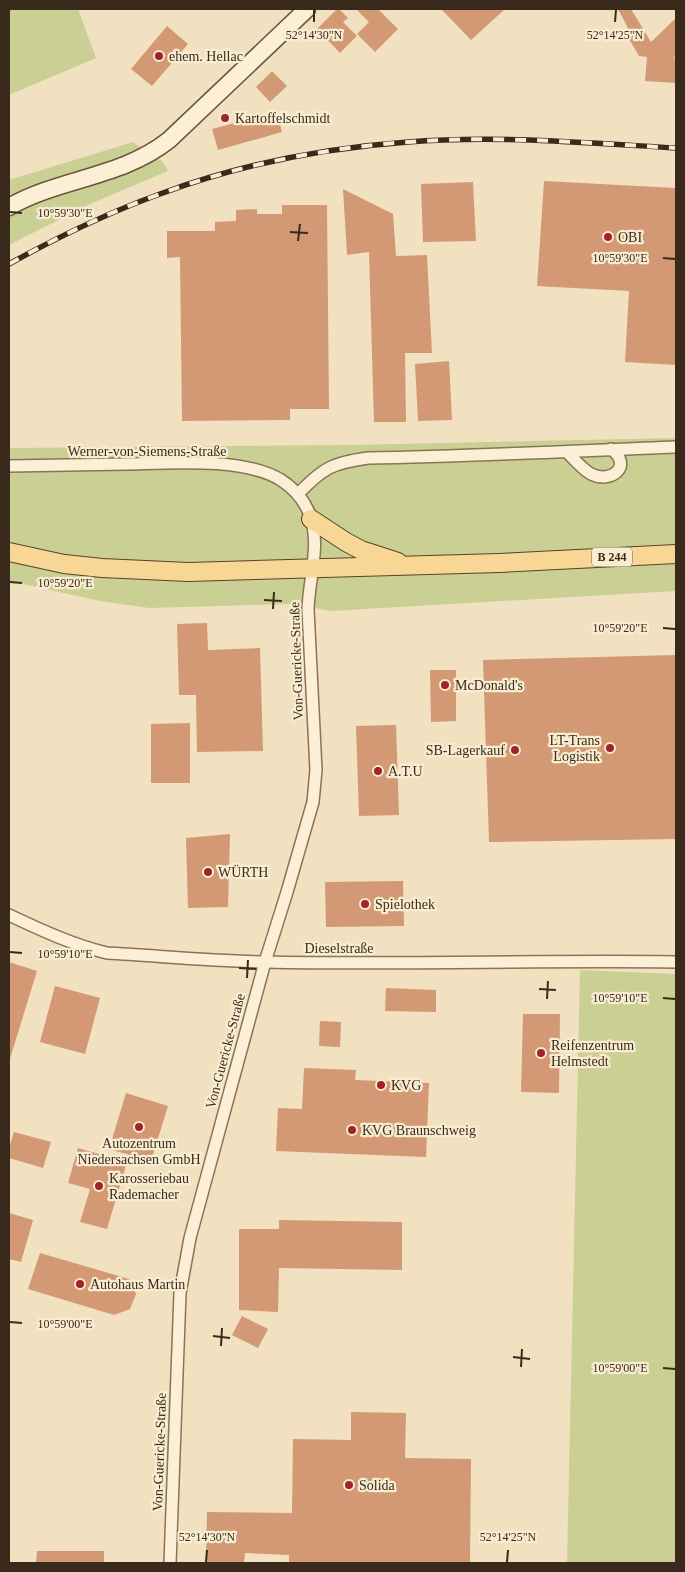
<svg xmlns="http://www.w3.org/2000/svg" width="685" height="1572" font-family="Georgia,serif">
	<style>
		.green { fill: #cad094 }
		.building { fill: #d29974 }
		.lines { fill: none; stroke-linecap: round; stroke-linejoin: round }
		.minor-casing { stroke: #8c7257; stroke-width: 14 }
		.secondary-casing { stroke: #6d533a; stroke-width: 19 }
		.primary-casing { stroke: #59402c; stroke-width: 20 }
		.minor { stroke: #fbefd5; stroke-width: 11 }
		.secondary { stroke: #fbefd5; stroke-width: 16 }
		.primary { stroke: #f7d696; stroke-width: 18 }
		.rail-casing { stroke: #3a2a1c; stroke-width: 5.5 }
		.rail { stroke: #f8ecd1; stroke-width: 4; stroke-dasharray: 11; stroke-linecap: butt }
		.ticks { fill: none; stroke: #3a2a1c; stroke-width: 2 }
		.poi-dot { fill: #9f2327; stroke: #f8ecd1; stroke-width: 2 }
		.labels { text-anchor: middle; stroke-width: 4.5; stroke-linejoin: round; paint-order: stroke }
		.shield { fill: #f8ecd1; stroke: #736452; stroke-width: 1 }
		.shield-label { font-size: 12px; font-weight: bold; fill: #3a2a1c }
		.poi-label { font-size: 14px; fill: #3a2a1c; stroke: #f8ecd1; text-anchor: start }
		.street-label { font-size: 14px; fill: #3a2a1c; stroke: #f8ecd1 }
		.ticks-label { font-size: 12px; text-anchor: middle; fill: #3a2a1c; stroke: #f8ecd1; stroke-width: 4.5; stroke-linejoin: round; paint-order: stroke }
	</style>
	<rect width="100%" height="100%" fill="#f1e1c1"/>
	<!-- green -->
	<g class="green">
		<polygon points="9,9 78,9 96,58 9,95"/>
		<polygon points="133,142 162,161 168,171 90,204 9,245 9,180"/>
		<polygon points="676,438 676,591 331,611 293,604 149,608 100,601 9,581 9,448 349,445"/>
		<polygon points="580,970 676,974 676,1563 567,1563"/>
	</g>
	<!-- building -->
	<g class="building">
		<polygon points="337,9 339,9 348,18 343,22 357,36 340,53 317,29"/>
		<polygon points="356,9 378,9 398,29 375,52 357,34 369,22"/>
		<polygon points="441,9 505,9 471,40"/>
		<polygon points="618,9 631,9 651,42 676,18 676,56 673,58 676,58 676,83 645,81 647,57 639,56 625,32 629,30"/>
		<polygon points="167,26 188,44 152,86 131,69"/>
		<polygon points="272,71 287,86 270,102 256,87"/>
		<polygon points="278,117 282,132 218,150 212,129 242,121 243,126"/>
		<polygon points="544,181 676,188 676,365 625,362 629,291 537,286"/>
		<polygon points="473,182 476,241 423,242 421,184"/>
		<polygon points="343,189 393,214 396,256 427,255 432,353 405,353 406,422 374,422 369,252 347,255"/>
		<polygon points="282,205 327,205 329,409 290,409 290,420 182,421 180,257 167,258 167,231 215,231 215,222 236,221 236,210 257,209 257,214 282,214"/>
		<polygon points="449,361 452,420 418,421 415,364"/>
		<polygon points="207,623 208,650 260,648 263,751 197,752 196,695 179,695 177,624"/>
		<polygon points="676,655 676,839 489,842 483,660"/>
		<polygon points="430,670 456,670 456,721 431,722"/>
		<polygon points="190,723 190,783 151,783 151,724"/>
		<polygon points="396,725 399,815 359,816 356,726"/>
		<polygon points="230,834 228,907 188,908 186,838"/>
		<polygon points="403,881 404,926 326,927 325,882"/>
		<polygon points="9,962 37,971 9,1062"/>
		<polygon points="55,986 100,998 85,1054 40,1042"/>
		<polygon points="386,988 436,990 436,1012 385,1011"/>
		<polygon points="523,1014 560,1014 559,1093 521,1092"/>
		<polygon points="320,1021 341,1022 340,1047 319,1046"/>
		<polygon points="304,1068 356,1070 355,1080 429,1083 426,1157 276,1151 278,1108 302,1109"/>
		<polygon points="126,1093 168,1106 151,1161 109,1149"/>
		<polygon points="14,1132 51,1142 43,1168 9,1158 9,1148"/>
		<polygon points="78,1148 127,1162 107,1229 80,1222 90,1189 68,1183"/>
		<polygon points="9,1213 33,1220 21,1262 9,1259"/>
		<polygon points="279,1220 402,1222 402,1270 279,1268 278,1312 239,1310 239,1229 279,1229"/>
		<polygon points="40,1253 129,1279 136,1294 130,1309 114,1315 28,1289"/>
		<polygon points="242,1316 268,1329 258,1348 232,1335"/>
		<polygon points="351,1412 406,1413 405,1458 471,1459 470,1563 289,1563 289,1555 245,1553 244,1563 206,1563 207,1512 292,1513 293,1439 351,1440"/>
		<polygon points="37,1551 104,1551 104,1563 36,1563"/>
	</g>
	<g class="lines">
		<!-- minor casing -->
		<g class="minor-casing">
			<g id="minor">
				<path d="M567,452c7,7 15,17 24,22 20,10 43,-8 20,-25"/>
				<path d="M9,466c39,-1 79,-1 118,-2 43,-1 117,-7 154,16 14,9 25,23 30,38 9,29 -2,61 -3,91l8,161 -3,32 -26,90 -22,70 -75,276 -10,55 -10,270"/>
				<path d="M298,494c25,-26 34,-31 70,-36 103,-2 205,-7 308,-11"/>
				<path d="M9,915c32,15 64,30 98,38 53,3 106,8 159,9 137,3 274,-2 410,0"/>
			</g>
		</g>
		<!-- secondary casing -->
		<g class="secondary-casing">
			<path id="secondary" d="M9,207c50,-29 112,-29 160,-67l138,-131"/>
		</g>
		<!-- primary casing -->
		<g class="primary-casing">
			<g id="primary">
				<polyline points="311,519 346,542 361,550 398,562"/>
				<polyline points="9,552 64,564 102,568 188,572 499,563 676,554"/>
			</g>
		</g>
		<!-- minor -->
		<use href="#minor" class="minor"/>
		<!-- secondary -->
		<use href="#secondary" class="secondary"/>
		<!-- primary -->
		<use href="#primary" class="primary"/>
		<!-- rail casing -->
		<g class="rail-casing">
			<path id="rail" d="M9,264c49,-27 98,-51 151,-70 78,-29 164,-46 248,-52 89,-7 179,1 268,6"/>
		</g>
		<!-- rail -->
		<use href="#rail" class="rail"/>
	</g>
	<!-- ticks -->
	<path class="ticks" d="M314,22v-12M615,22l1,-12M10,212l12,1M290,232l18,1M298,241l2,-17M663,258l12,1M10,582l12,1M264,600l18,1M273,609l1,-17M663,628l12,1M10,952l12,1M239,968l17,1M247,978l1,-18M539,989l17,1M663,998l12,1M547,999l1,-18M10,1322l12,1M213,1336l17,2M221,1346l1,-18M513,1357l17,2M521,1367l1,-18M663,1368l12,1M206,1562l1,-12M507,1562l1,-12"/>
	<!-- markers -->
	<g class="poi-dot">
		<circle cx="159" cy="56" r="5"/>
		<circle cx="225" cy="118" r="5"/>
		<circle cx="608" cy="237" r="5"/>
		<circle cx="445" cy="685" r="5"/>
		<circle cx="610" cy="748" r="5"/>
		<circle cx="515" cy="750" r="5"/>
		<circle cx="378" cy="771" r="5"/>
		<circle cx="208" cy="872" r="5"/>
		<circle cx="365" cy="904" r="5"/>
		<circle cx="541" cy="1053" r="5"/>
		<circle cx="381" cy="1085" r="5"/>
		<circle cx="139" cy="1127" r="5"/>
		<circle cx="352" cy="1130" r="5"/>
		<circle cx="99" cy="1186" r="5"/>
		<circle cx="80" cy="1284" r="5"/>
		<circle cx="349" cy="1485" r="5"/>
	</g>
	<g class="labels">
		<!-- shield labels -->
		<rect class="shield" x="592" y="547.5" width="40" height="19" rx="4"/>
		<g class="shield-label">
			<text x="612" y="561">B 244</text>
		</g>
		<!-- poi labels -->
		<g class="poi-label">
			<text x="169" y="61">ehem. Hellac</text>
			<text x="235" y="123">Kartoffelschmidt</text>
			<text x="618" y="242">OBI</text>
			<text x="455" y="690">McDonald's</text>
			<text x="600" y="745" text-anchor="end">LT-Trans<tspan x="600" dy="16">Logistik</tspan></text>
			<text x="505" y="755" text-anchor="end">SB-Lagerkauf</text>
			<text x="388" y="776">A.T.U</text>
			<text x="218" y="877">WÜRTH</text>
			<text x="375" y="909">Spielothek</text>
			<text x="551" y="1050">Reifenzentrum<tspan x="551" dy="16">Helmstedt</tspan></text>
			<text x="391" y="1090">KVG</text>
			<text x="362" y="1135">KVG Braunschweig</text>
			<text x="139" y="1148" text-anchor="middle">Autozentrum<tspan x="139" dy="16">Niedersachsen GmbH</tspan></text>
			<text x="109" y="1183">Karosseriebau<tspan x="109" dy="16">Rademacher</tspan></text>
			<text x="90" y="1289">Autohaus Martin</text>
			<text x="359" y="1490">Solida</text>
		</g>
		<!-- street labels -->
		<g class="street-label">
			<text x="147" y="456">Werner-von-Siemens-Straße</text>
			<text transform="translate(296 661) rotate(-92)" y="5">Von-Guericke-Straße</text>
			<text x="339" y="953">Dieselstraße</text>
			<text transform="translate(225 1051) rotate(-75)" y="5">Von-Guericke-Straße</text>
			<text transform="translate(159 1452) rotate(-88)" y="5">Von-Guericke-Straße</text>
		</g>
	</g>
	<g class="ticks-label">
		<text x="314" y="39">52°14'30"N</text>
		<text x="615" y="39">52°14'25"N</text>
		<text x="65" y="217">10°59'30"E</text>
		<text x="620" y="262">10°59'30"E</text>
		<text x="65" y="587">10°59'20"E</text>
		<text x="620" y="632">10°59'20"E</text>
		<text x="65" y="958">10°59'10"E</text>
		<text x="620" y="1002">10°59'10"E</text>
		<text x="65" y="1328">10°59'00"E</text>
		<text x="620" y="1372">10°59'00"E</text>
		<text x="207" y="1541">52°14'30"N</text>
		<text x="508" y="1541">52°14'25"N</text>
	</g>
	<!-- border -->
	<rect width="685" height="1572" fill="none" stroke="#3a2a1c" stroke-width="20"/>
</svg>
